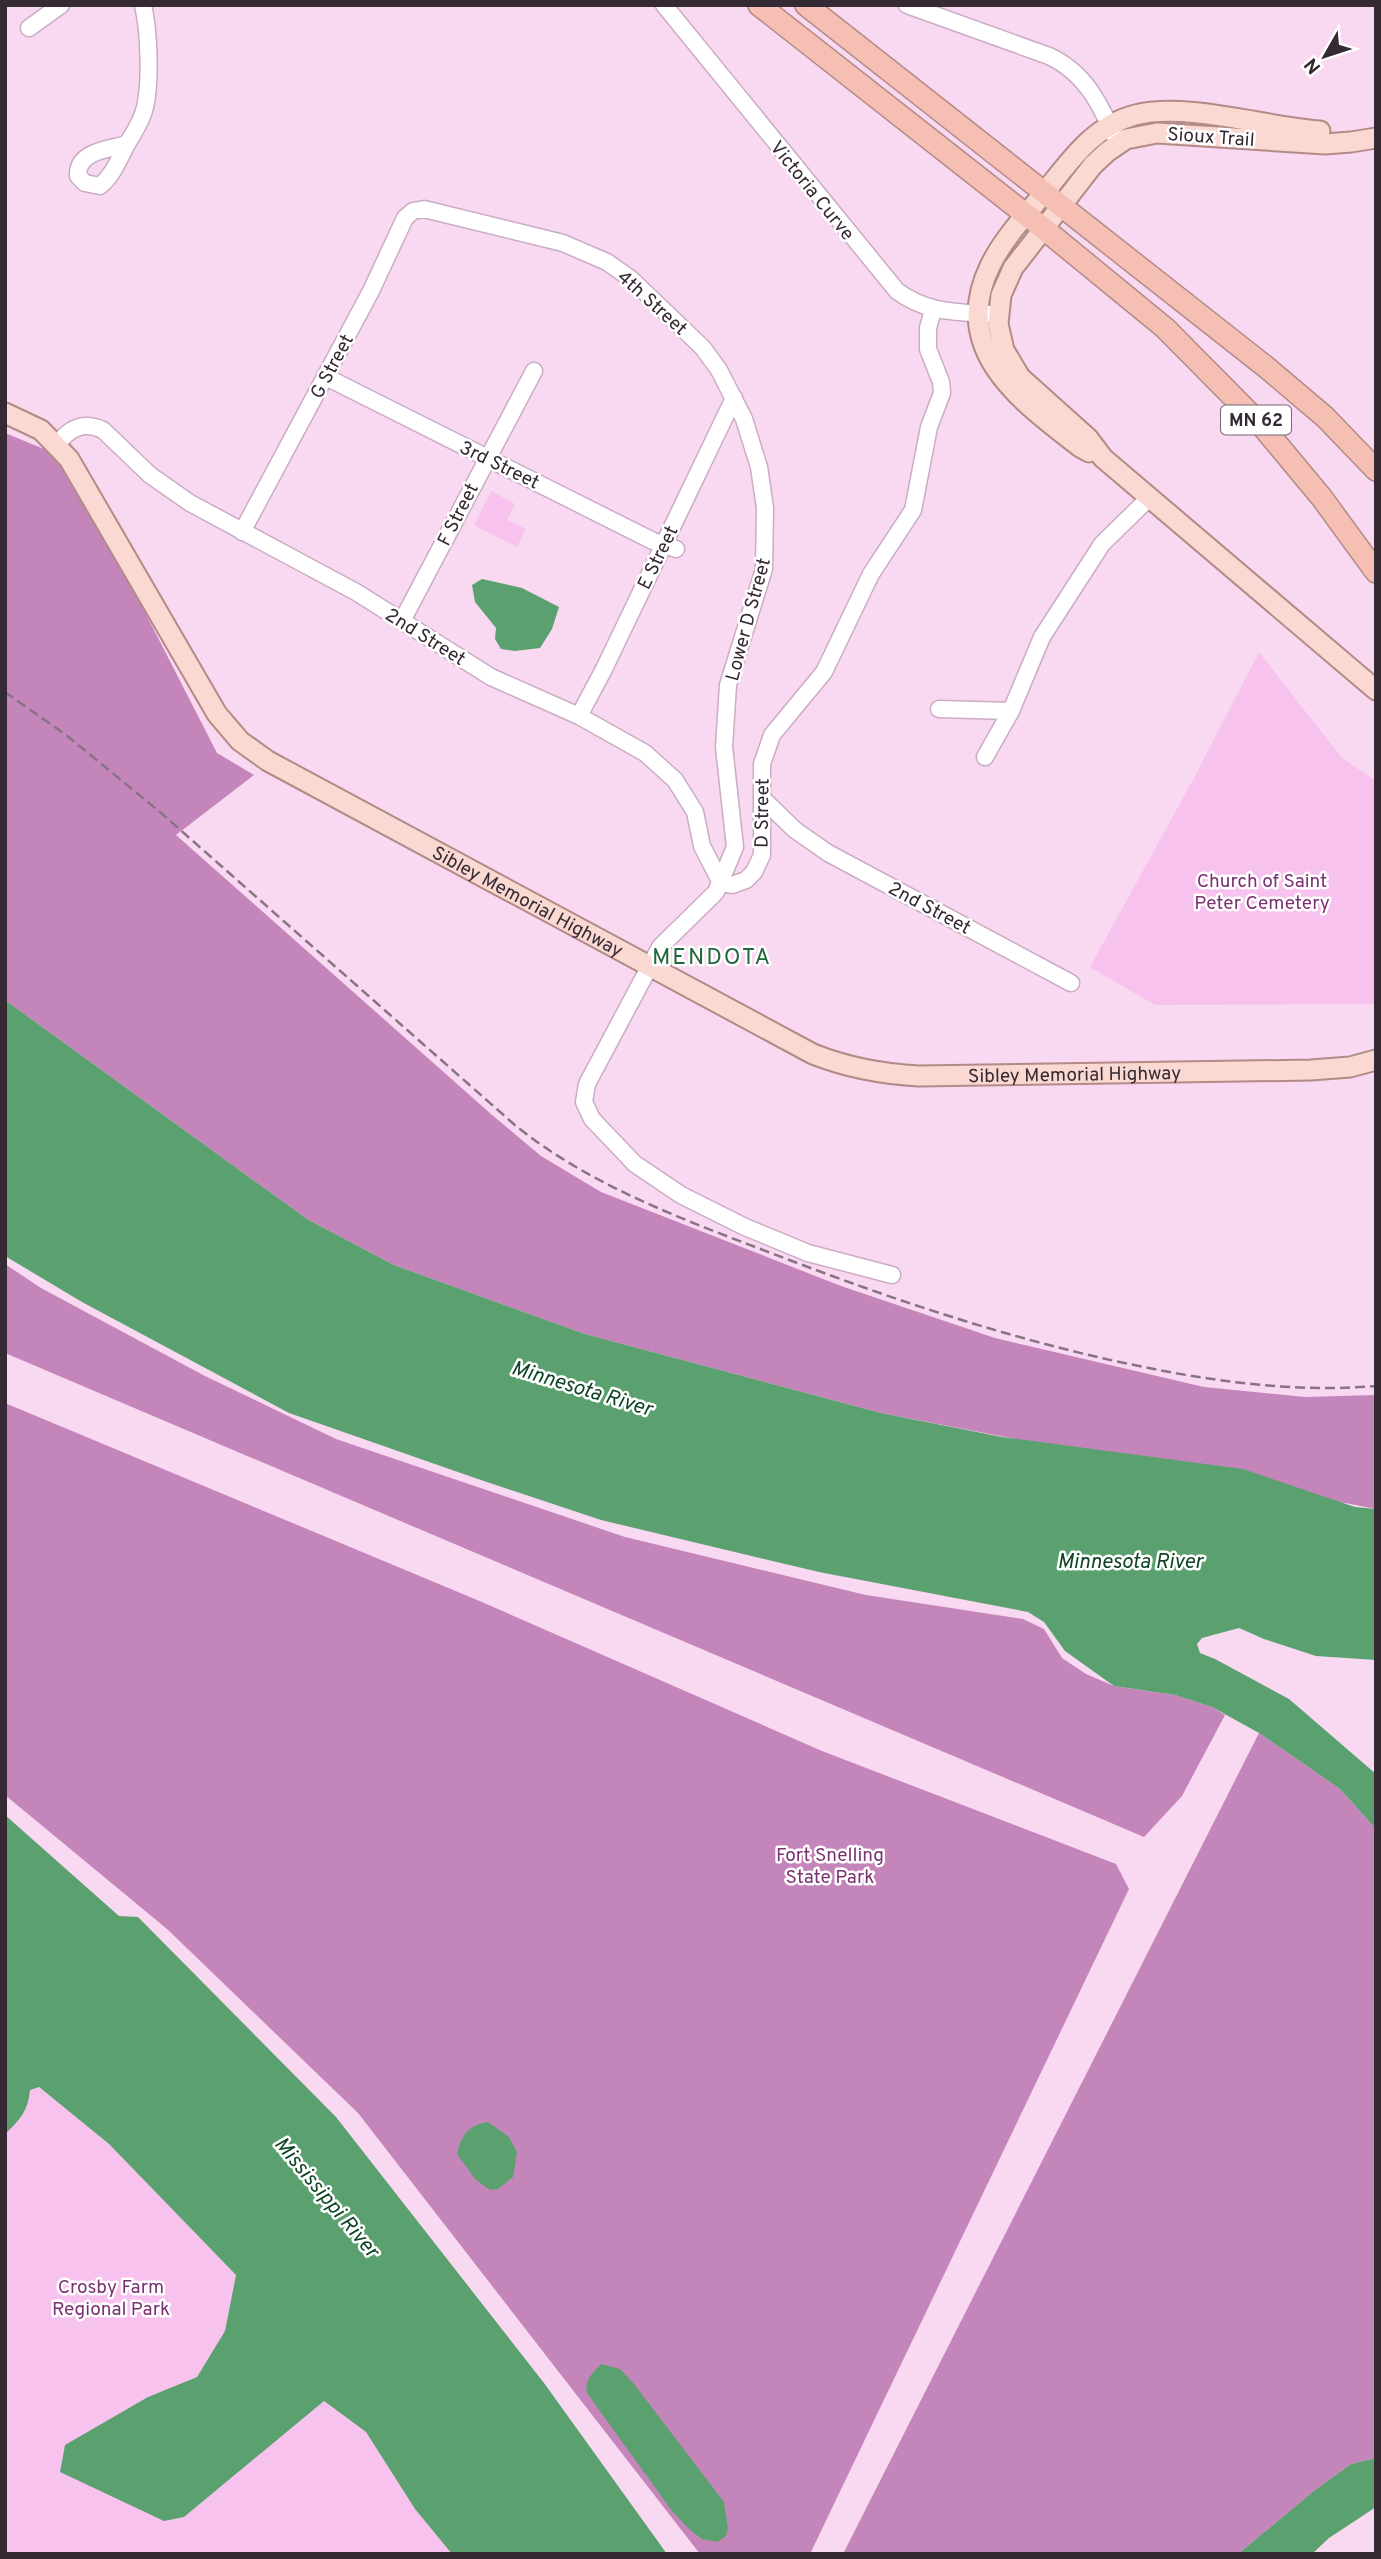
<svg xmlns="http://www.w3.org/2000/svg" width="1381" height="2559" font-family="Overpass,sans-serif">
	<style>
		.green { fill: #f7c3ee }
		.forest { fill: #c486ba }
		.water { fill: #5ba170 }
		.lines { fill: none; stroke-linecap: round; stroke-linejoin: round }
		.minor-casing { stroke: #cbacc5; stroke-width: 19 }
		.major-casing { stroke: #b28a86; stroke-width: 23 }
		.highway-casing { stroke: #b28a86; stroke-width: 24 }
		.minor { stroke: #fff; stroke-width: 16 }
		.major { stroke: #f9d9d1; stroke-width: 19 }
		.highway { stroke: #f5bfb3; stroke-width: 21 }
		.rail { stroke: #877383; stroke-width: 2.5; stroke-dasharray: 10 5; stroke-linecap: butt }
		.labels { text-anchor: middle; stroke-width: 5; stroke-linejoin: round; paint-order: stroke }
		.shield { fill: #fff; stroke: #726970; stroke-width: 2 }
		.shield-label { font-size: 18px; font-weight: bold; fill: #352933 }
		.street-label { font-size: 19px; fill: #352933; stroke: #fff }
		.park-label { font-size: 19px; fill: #7a3071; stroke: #fff }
		.water-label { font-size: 21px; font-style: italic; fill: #0e4524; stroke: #fff }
		.quarter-label { font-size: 23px; letter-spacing: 2px; fill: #21673b; stroke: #fff }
	</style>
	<rect width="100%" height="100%" fill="#f9d8f2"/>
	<!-- green -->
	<g class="green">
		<polygon points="491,491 515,504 507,520 526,529 517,547 474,525"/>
		<polygon points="1259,652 1341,757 1376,781 1376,1004 1155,1005 1090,967 1194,778"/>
		<path d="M38,2087l71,57 127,131 -11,56 -28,46 -49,20 36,120 139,-116 43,31 49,77 37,45h-447v-420c15,-14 23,-23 25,-44z"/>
	</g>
	<!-- forest -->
	<g class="forest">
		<polygon points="5,433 66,458 217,753 254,775 176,835 491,1114 541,1156 601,1192 841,1286 995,1338 1204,1387 1305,1397 1376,1395 1376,1509 881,1413 585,1334 394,1265 307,1219 5,1000"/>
		<polygon points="5,1264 41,1288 205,1376 336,1439 625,1537 866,1595 1023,1619 1044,1629 1062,1658 1086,1674 1114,1686 1175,1695 1212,1707 1225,1715 1182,1796 1144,1837 5,1353"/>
		<polygon points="5,1403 482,1602 822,1751 1116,1864 1129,1889 810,2554 700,2554 358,2113 167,1929 5,1795"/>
		<polygon points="1259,1733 1340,1789 1376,1829 1376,2458 1351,2464 1315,2490 1238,2554 843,2554"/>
	</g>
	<!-- water -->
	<g class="water">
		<polygon points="482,579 522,588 559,607 552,629 540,648 515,651 501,649 495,639 496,628 475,602 472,585"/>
		<polygon points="5,1000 307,1219 394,1265 585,1334 881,1413 1002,1437 1243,1469 1355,1507 1376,1509 1376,1660 1316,1656 1264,1639 1239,1628 1202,1638 1197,1644 1200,1653 1215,1659 1289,1699 1376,1774 1376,1829 1340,1789 1259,1733 1212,1707 1175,1695 1114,1686 1065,1651 1044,1622 1028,1612 819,1572 601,1520 475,1478 289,1413 82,1302 5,1256"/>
		<path d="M5,1815l114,101 19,1 198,200 208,266 123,171h-215l-37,-45 -49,-77 -42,-31 -140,116 -20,4 -104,-49 5,-27 83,-48 49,-20 28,-46 11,-56 -127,-131 -70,-57 -9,3c-2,21 -10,30 -25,44z"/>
		<path d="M488,2122l21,15 8,15 -4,25 -15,12 -8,1 -14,-10 -19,-26c4,-19 12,-29 31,-32z"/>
		<path d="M601,2364l19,5 14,15 90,118 4,26 -2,8 -9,6 -15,-3 -12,-9 -18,-19 -85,-118c-3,-13 6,-20 14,-29z"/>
		<polygon points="1376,2458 1376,2507 1329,2538 1312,2554 1238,2554 1315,2490 1351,2464"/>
	</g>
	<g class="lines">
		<!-- minor casing -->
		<g class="minor-casing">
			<g id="minor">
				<path d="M664,5l233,286c30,22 58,21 92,23"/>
				<path d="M907,5l142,51c35,16 50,46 65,79"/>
				<polyline points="29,28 61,5"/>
				<path d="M127,144c-20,6 -50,7 -49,32l7,7 15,3c13,-11 18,-25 26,-40 7,-13 16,-24 19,-39 6,-26 4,-76 -2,-102"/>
				<polyline points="326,377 653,541 676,549"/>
				<path d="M57,445c12,-17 26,-24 46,-15l47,45 40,28 166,89 135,85 88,39 66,37 30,27 20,32 7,34 19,37"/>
				<polyline points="242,532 371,291 405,218 413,211 424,209 563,243 607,262 631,279 703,348 719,370 744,419 759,467 765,508 764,569 728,685 724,747 735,847 716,892 660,947 587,1084 584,1102 592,1119 635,1164 681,1195 745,1227 808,1253 892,1275"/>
				<polyline points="402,621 534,371"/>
				<polyline points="939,709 1011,711"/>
				<polyline points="579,716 604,669 734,398"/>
				<polyline points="985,757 1011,711 1042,637 1102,544 1149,498"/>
				<polyline points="762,798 795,830 828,853 1071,983"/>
				<polyline points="721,883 732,885 746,880 754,872 762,855 762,764 772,735 824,672 871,574 913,510 929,427 942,393 941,382 928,349 928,328 933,310"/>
			</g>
		</g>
		<!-- major casing -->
		<g class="major-casing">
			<g id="major">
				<polyline points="1376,138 1351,142 1325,144 1157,133 1126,139 1107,152 1093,165 1013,268 1001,295 998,324 1004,350 1020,377 1088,438 1103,458 1376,690"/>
				<path id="s1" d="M5,413l36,17 28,29 148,255 23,27 28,20 545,293c35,14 69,20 106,22l392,-6 39,-3 26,-7"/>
				<path d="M1089,452l-9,-5c-58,-45 -131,-96 -90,-181 13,-27 35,-50 54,-73 26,-32 49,-67 91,-78 52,-13 130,12 185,16"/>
			</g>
		</g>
		<!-- highway casing -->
		<g class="highway-casing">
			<g id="highway">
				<polyline points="759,5 1043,228 1165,328 1263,427 1322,498 1376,572"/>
				<polyline points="806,5 1266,367 1325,417 1376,470"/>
			</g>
		</g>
		<!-- minor -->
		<use href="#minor" class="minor"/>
		<!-- major -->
		<use href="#major" class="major"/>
		<!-- highway -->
		<use href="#highway" class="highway"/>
		<!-- rail -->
		<path class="rail" d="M5,692l61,43 94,77 356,314c75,60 166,93 255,127 117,45 235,85 358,111 81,17 164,29 247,22"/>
	</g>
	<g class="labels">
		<!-- shield labels -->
		<rect class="shield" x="1221" y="405.5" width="70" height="29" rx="5"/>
		<g class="shield-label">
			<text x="1256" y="426">MN 62</text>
		</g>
		<!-- street labels -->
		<g class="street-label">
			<text transform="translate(1211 136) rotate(4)" y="7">Sioux Trail</text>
			<text transform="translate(813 190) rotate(51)" y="7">Victoria Curve</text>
			<text transform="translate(653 302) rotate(42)" y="7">4th Street</text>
			<text transform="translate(331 366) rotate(-62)" y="7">G Street</text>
			<text transform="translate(500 464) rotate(26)" y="7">3rd Street</text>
			<text transform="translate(457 514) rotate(-63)" y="7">F Street</text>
			<text transform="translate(657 557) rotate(-64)" y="7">E Street</text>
			<text transform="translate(747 619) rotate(-75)" y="7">Lower D Street</text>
			<text transform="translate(426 636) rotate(32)" y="7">2nd Street</text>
			<text transform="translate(761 813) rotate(-89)" y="7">D Street</text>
			<text dy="7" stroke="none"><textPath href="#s1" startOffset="740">Sibley Memorial Highway</textPath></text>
			<text transform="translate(930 907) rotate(28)" y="7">2nd Street</text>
			<text dy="7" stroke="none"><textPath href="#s1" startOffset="1328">Sibley Memorial Highway</textPath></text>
		</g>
		<!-- park labels -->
		<g class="park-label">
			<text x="1262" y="887">Church of Saint<tspan x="1262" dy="22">Peter Cemetery</tspan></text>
			<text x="830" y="1861">Fort Snelling<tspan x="830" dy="22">State Park</tspan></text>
			<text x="111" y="2293">Crosby Farm<tspan x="111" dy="22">Regional Park</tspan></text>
		</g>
		<!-- water labels -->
		<g class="water-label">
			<text transform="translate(582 1388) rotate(17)" y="7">Minnesota River</text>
			<text x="1130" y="1568">Minnesota River</text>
			<text transform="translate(327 2197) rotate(50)" y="7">Mississippi River</text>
		</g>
		<!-- quarter labels -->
		<g class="quarter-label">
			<text x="712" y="964">MENDOTA</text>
		</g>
	</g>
	<!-- border -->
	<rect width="1381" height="2559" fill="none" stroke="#352933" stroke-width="14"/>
	<!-- north arrow -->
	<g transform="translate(1325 56) rotate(231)" stroke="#ffffff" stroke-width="5" paint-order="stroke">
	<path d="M0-5L12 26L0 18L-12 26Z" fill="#352933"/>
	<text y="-10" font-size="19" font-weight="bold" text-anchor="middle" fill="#352933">N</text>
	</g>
</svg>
